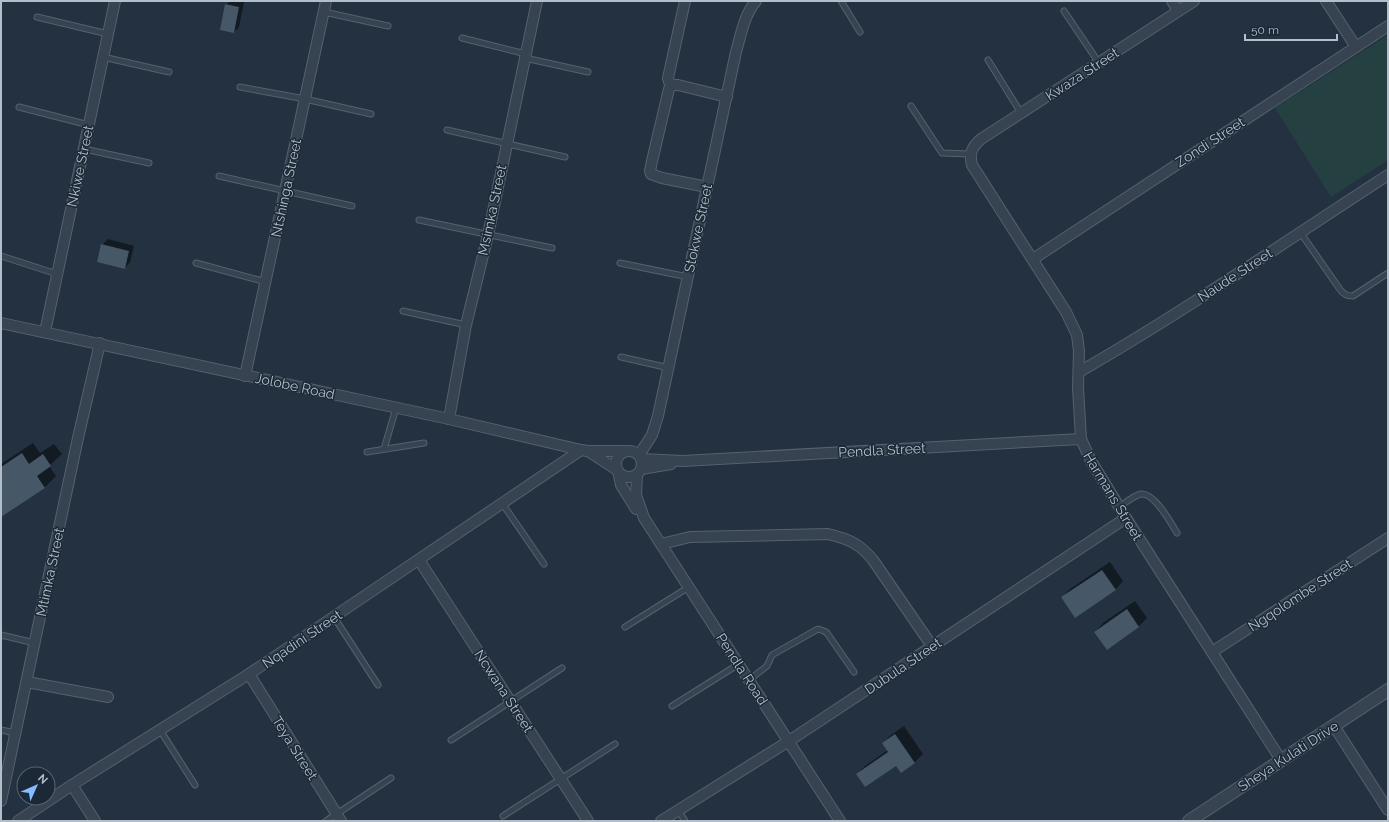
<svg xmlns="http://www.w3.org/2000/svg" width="1389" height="822" font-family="Raleway,sans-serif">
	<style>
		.green { fill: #254041 }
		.shadow { fill: #0007 }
		.building { fill: #465767 }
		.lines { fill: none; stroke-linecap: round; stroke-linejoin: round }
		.service-casing { stroke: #55616e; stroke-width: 7 }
		.minor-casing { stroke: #55616e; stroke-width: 12 }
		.tertiary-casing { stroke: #55616e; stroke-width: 14 }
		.service { stroke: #374350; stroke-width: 5 }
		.minor { stroke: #374350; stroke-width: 10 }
		.tertiary { stroke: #374350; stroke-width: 12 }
		.labels { text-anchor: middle; stroke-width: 3; stroke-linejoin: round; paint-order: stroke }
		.street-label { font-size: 14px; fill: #b3becb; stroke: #1c2835 }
	</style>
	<rect width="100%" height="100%" fill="#233140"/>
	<!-- green -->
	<polygon class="green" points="1388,35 1388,160 1331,197 1275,108"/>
	<!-- shadow -->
	<g class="shadow">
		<polygon points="230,1 244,2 239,27 234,32 226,5"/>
		<polygon points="108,239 134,246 130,262 125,268 102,245"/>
		<polygon points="33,443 40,453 54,444 62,454 49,466 56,476 45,487 1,516 1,464"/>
		<polygon points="1110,562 1123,581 1115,590 1062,597 1070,589"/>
		<polygon points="1135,601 1147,618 1139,626 1107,648 1095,632 1103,623"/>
		<polygon points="904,726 923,754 915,762 901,771 897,765 857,774 865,766 888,750 883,743 891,735"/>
	</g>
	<!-- building -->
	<g class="building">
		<polygon points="225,4 239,7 234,33 220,30"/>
		<polygon points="101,244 129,251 125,269 97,262"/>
		<polygon points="22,453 29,464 43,454 51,466 37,476 45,488 1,517 1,467"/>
		<polygon points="1102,570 1116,590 1075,618 1061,597"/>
		<polygon points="1127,609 1139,627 1107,650 1094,632"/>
		<polygon points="895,734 915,763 901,773 896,766 865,787 856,774 888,752 882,743"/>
	</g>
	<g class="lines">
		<!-- service casing -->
		<g class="service-casing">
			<g id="service">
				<polyline points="841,1 860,32"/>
				<polyline points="1064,11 1099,63"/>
				<polyline points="324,12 388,26"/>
				<polyline points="37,17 108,34"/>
				<polyline points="462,38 526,54"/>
				<polyline points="103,57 169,72"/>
				<polyline points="525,58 588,72"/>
				<polyline points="988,60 1021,113"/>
				<polyline points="240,87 305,99 371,114"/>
				<polyline points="911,106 942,153 970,154"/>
				<polyline points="19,107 89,125"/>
				<polyline points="447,130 565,157"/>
				<polyline points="84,149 149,163"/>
				<polyline points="219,176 352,206"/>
				<polyline points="419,220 552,248"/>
				<path d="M1300,232l39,56c4,6 7,8 14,8l35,-23"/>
				<polyline points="1,256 57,274"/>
				<polyline points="196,263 266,282"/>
				<polyline points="620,263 688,277"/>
				<polyline points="403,311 466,325"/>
				<polyline points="621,357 669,368"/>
				<polyline points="384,449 396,408"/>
				<polyline points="367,452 424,443"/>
				<polyline points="502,503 544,564"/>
				<path d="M1119,507c6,-4 14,-11 22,-13 13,-2 30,29 36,39"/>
				<polyline points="334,617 378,685"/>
				<polyline points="625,627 689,587"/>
				<polyline points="1,635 35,643"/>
				<polyline points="749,680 767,666 772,655 818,629 824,631 827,633 854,672"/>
				<polyline points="672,706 739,664"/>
				<polyline points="1,730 16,733"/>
				<polyline points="160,730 195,785"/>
				<polyline points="451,740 562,668"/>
				<polyline points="678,810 685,821"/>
				<polyline points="503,816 615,744"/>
				<polyline points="326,821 391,778"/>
			</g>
		</g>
		<!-- minor casing -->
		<g class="minor-casing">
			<g id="minor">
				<polyline points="1172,1 1178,11"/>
				<path d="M1194,1l-213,138c-9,8 -12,14 -9,26l94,147 11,23 2,16 -1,37 3,51 10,22 35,57 155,242"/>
				<polyline points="1326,1 1356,47"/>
				<polyline points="673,85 669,82 668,78 685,1"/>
				<polyline points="707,187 662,178 651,174 650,171 652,161 669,89 673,85 678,85 727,97"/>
				<polyline points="1033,259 1388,26"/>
				<polyline points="1,323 449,419 581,450 588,451 623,451"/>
				<polyline points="45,332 115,1"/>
				<path d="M1079,372c106,-61 207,-131 309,-197"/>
				<polyline points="245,376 326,1"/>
				<polyline points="449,419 466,325 488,235 537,1"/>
				<circle cx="629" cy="464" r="13"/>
				<polyline points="588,451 617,470"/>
				<path d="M639,455l13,-20 6,-19 78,-364c5,-17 8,-37 20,-51"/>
				<polyline points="641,459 683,461 1081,439"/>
				<polyline points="641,469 671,464"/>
				<polyline points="618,471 621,485 636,509"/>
				<polyline points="637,475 636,495 644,518 840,821"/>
				<path d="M661,544l29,-7 138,-3c21,5 32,10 45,26l59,86"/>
				<polyline points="419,560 588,821"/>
				<polyline points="1212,652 1388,538"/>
				<polyline points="249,674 341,821"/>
				<polyline points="27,682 108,697"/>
				<polyline points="1334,726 1388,810"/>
				<polyline points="72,785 95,821"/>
				<polyline points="1,801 78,438 100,343"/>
				<polyline points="18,821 72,785 249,674 581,450"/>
				<polyline points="661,821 789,741 1126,518"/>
			</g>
		</g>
		<!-- tertiary casing -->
		<g class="tertiary-casing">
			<polyline id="tertiary" points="1189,821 1388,690"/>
		</g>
		<!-- service -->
		<use href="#service" class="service"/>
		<!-- minor -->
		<use href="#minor" class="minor"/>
		<!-- tertiary -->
		<use href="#tertiary" class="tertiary"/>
	</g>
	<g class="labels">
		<!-- street labels -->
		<g class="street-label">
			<text transform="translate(1082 74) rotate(-33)" y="5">Kwaza Street</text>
			<text transform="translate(1210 142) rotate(-33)" y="5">Zondi Street</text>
			<text transform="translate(80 166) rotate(-78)" y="5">Nkiwe Street</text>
			<text transform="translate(286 188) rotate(-78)" y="5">Ntshinga Street</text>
			<text transform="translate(492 210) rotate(-78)" y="5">Msimka Street</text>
			<text transform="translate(698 228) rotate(-78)" y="5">Stokwe Street</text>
			<text transform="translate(1235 275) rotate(-33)" y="5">Naude Street</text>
			<text transform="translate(295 386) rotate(12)" y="5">Jolobe Road</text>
			<text transform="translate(882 450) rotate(-3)" y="5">Pendla Street</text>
			<text transform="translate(1113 496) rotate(59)" y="5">Harmans Street</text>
			<text transform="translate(50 572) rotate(-78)" y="5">Mtimka Street</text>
			<text transform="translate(1300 595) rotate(-33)" y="5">Ngqolombe Street</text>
			<text transform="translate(302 639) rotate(-34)" y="5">Nqadini Street</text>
			<text transform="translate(903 666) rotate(-34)" y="5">Dubula Street</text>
			<text transform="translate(742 669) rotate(57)" y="5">Pendla Road</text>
			<text transform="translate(504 691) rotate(57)" y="5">Ncwana Street</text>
			<text transform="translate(295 748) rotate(58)" y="5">Teya Street</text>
			<text transform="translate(1288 756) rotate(-33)" y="5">Sheya Kulati Drive</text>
		</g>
	</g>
	<!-- border -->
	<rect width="1389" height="822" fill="none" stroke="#b3becb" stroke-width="4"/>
	<!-- north arrow -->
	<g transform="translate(36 786) rotate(45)"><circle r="19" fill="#1c2835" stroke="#586471"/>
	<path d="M0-3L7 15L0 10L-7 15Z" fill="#84bcff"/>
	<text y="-6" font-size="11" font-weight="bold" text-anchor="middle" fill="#b3becb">N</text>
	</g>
	<!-- scale -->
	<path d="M1245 34v6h92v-6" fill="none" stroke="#b3becb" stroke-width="2"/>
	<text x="1251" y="34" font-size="12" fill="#b3becb" stroke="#1c2835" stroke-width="3" paint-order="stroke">50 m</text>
</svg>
